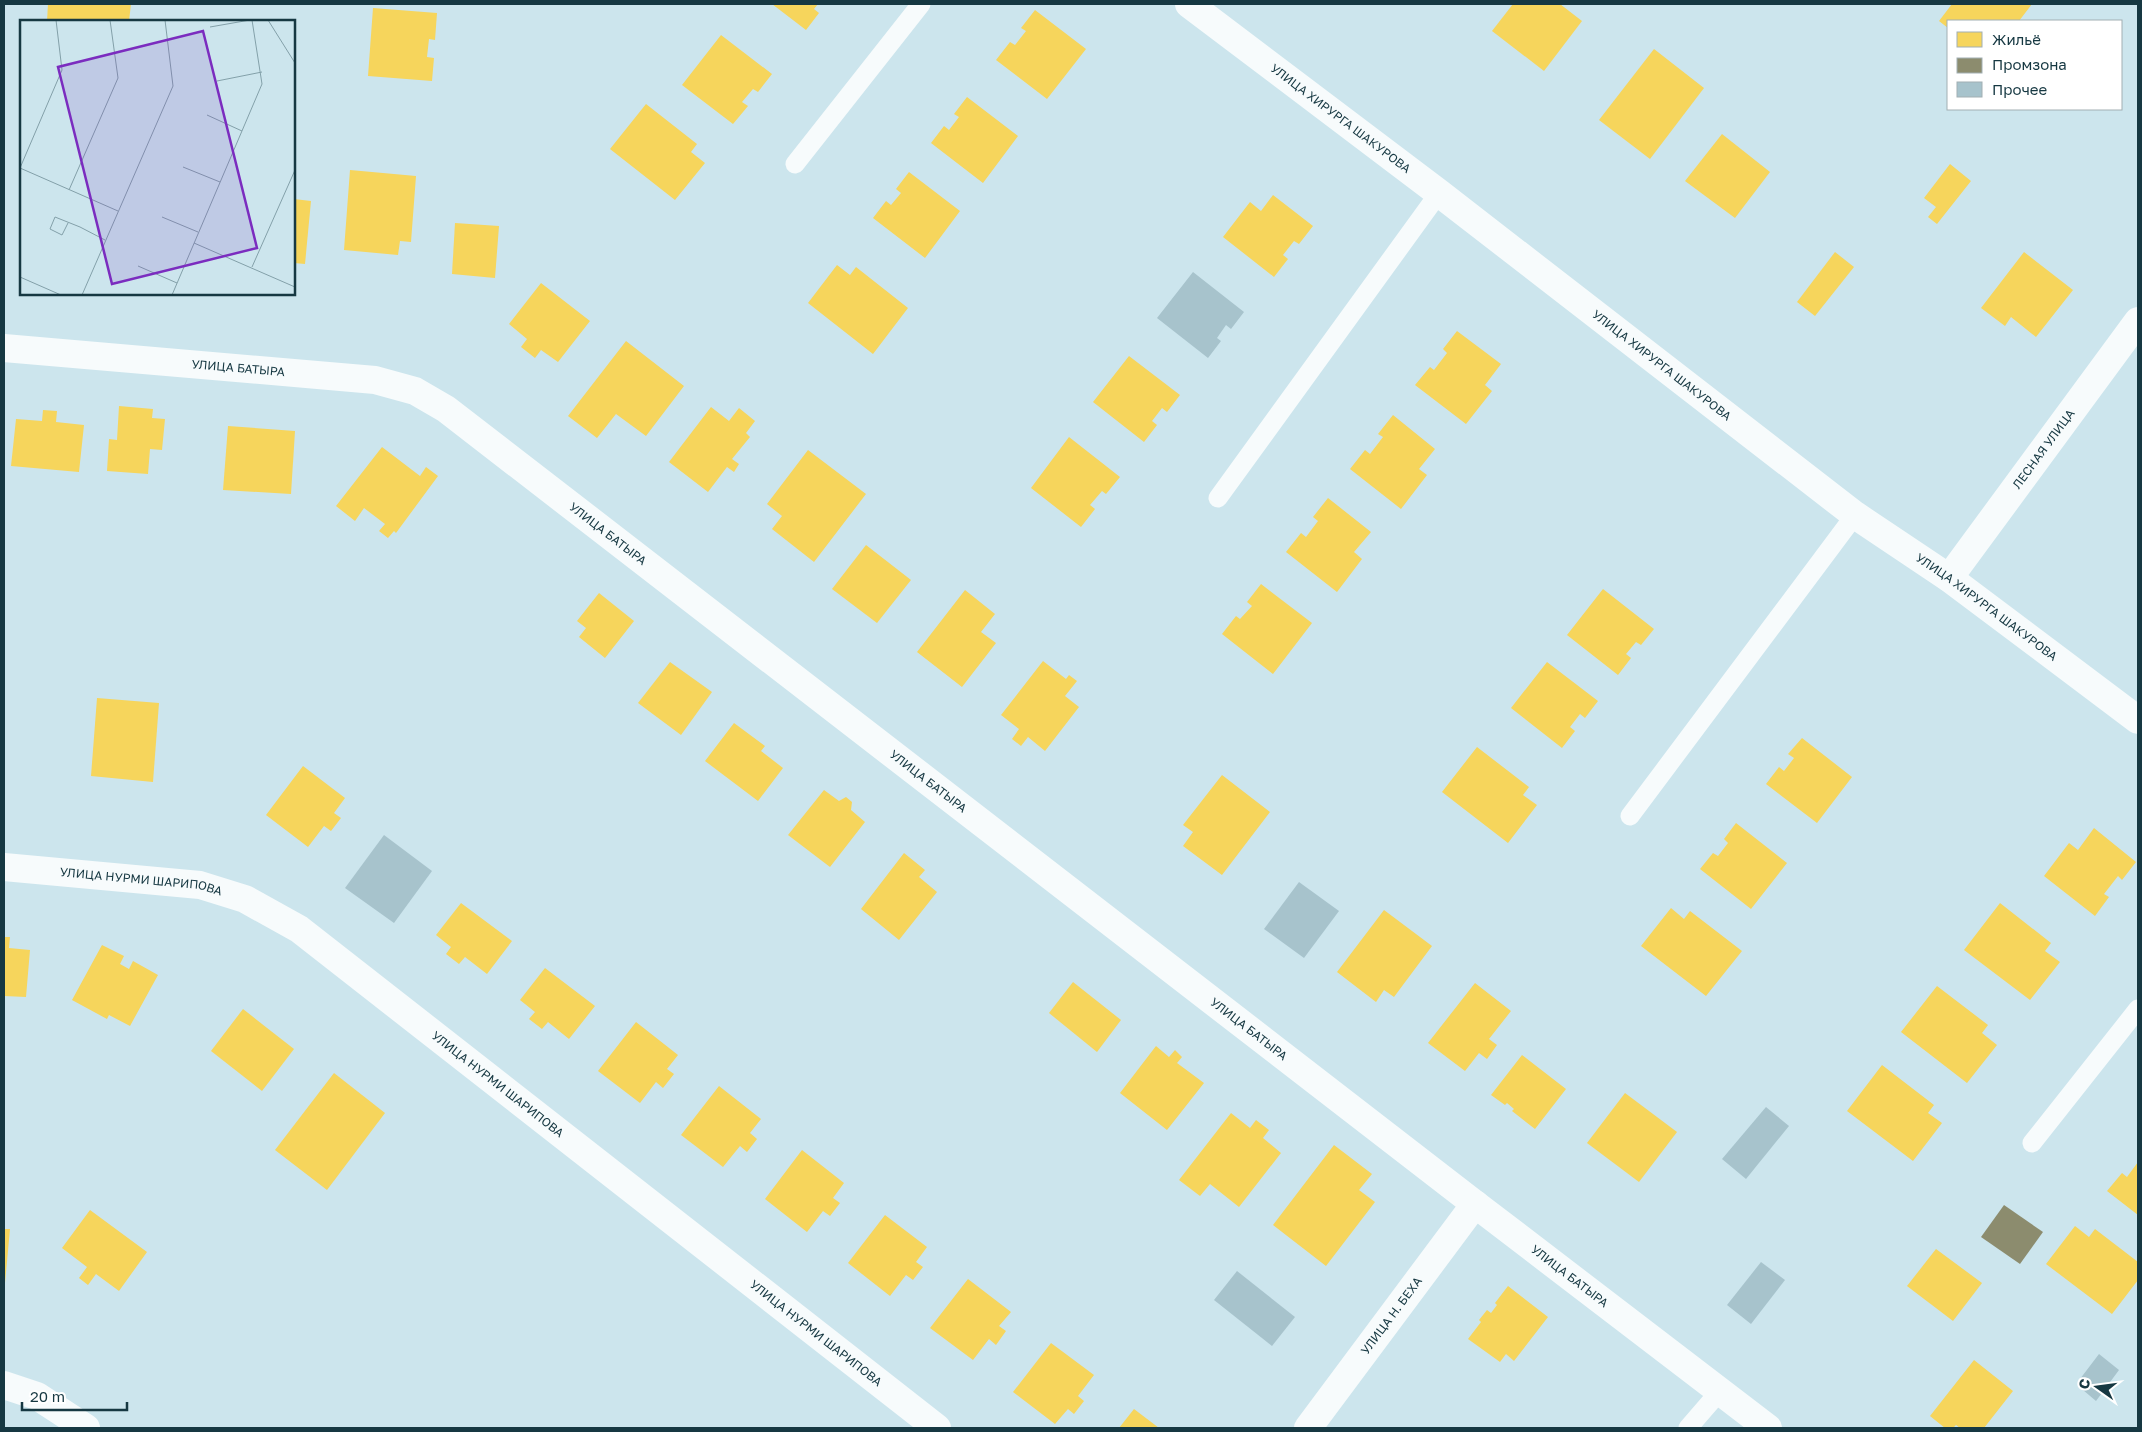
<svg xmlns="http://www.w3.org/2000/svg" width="2142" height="1432" font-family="'Golos Text',sans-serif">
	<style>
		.homes { fill: #f6d55c }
		.industry { fill: #8c8c6e }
		.building { fill: #a7c3cc }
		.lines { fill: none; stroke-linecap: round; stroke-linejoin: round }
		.lane { stroke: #f7fbfc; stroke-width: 19 }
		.street { stroke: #f7fbfc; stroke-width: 28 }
		.labels { text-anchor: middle; stroke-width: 5; stroke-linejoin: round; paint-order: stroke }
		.street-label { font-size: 12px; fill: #163842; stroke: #fff }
		.inset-road { fill: none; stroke: #83a0a9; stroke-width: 1 }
		.view { fill: #7b2cbf; fill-opacity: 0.15; stroke: #7b2cbf; stroke-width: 2.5 }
		.inset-edge { fill: none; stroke: #163842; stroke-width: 2.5 }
	</style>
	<rect width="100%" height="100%" fill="#cce5ed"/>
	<!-- homes -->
	<g class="homes">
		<polygon points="48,4 131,4 129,21 47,21"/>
		<polygon points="772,4 818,4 814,9 819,13 806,30"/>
		<polygon points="1513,4 1560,4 1582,21 1544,71 1492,31"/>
		<polygon points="1952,4 2032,4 2019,21 1948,21 1948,28 1939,21"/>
		<polygon points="373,8 437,13 435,40 429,39 427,57 434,58 432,81 368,76"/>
		<polygon points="1035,10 1086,49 1047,99 996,60 1010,42 1015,45 1026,31 1021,28"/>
		<polygon points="721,35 772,74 758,92 753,89 742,102 748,106 733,124 682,85"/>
		<polygon points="1654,49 1704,88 1650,159 1599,120"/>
		<polygon points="967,97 1018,136 983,183 931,143 944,126 949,130 959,117 954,114"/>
		<polygon points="646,104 697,144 691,152 705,163 675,200 610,149"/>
		<polygon points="1722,134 1770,172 1735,218 1685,181"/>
		<polygon points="1950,164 1971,181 1937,224 1928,217 1936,207 1924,198"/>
		<polygon points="350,170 416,176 411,242 400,241 398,255 344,250"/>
		<polygon points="909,172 960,211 925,258 873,218 886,201 891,205 901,193 896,189"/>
		<polygon points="1273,195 1313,226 1299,244 1294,241 1283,255 1288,259 1274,277 1223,237 1250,202 1261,211"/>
		<polygon points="294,199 311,201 305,264 294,263"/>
		<polygon points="455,223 499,226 495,278 452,274"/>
		<polygon points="1835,252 1854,267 1815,316 1797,302"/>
		<polygon points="2024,252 2073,290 2036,337 2011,317 2005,326 1981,308"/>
		<polygon points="837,265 850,275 856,267 908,308 873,354 808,303"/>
		<polygon points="541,283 590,321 558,362 541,350 535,358 521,347 527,339 509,324"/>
		<polygon points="1457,331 1501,364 1485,385 1492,391 1466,424 1415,385 1430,367 1434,370 1447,353 1443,349"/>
		<polygon points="626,341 684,386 646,436 616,414 597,438 568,416"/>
		<polygon points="1129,356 1180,395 1167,412 1162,408 1152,421 1157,425 1144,442 1093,402"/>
		<polygon points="119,406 153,409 152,418 165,419 162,450 150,449 148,474 107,471 109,439 117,440"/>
		<polygon points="711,407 729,421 739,408 755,421 746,433 750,437 732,459 739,464 734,472 727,467 708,492 669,462"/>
		<polygon points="43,410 57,411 56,422 84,425 79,472 11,466 16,419 42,421"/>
		<polygon points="1393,415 1435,449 1419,469 1427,475 1401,509 1350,469 1365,450 1370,454 1383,437 1378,434"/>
		<polygon points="228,426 295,431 291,494 223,490"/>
		<polygon points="1069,437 1120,477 1106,494 1102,491 1090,505 1095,509 1081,527 1031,488"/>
		<polygon points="382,447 420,476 426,467 438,476 396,533 394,531 388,538 379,531 385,524 364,508 355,521 336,506"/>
		<polygon points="808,450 866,494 814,562 772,529 782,516 767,504"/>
		<polygon points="1328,498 1371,532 1354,552 1362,559 1337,592 1286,552 1301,533 1306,537 1318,521 1313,517"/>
		<polygon points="866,545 911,580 877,623 832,589"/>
		<polygon points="1261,584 1312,623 1273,674 1222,634 1236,616 1240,619 1252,606 1247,602"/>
		<polygon points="1603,589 1654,629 1641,645 1636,642 1626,654 1631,658 1618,675 1567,635"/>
		<polygon points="965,590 995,614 981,632 996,643 962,687 917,652"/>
		<polygon points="599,593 634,621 605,658 579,637 586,628 577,621"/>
		<polygon points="1043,661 1066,679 1069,675 1077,681 1065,696 1079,707 1045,751 1028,737 1021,746 1012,739 1019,729 1001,715"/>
		<polygon points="670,662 712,692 681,735 638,703"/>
		<polygon points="1547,662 1598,701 1585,718 1580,714 1570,727 1575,731 1562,748 1511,708"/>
		<polygon points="97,698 159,703 153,782 91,776"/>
		<polygon points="734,723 765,746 761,751 783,768 758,801 705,761"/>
		<polygon points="1802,738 1852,777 1817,823 1766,784 1779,767 1784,771 1794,758 1788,754"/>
		<polygon points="1477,747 1529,787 1523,795 1537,805 1508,843 1442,792"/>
		<polygon points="303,766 345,798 334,813 341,818 331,831 324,826 308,847 266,815"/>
		<polygon points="1222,775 1270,812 1222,875 1183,846 1193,832 1183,825"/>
		<polygon points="824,790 839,801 846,797 852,802 851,810 865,822 830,867 788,835"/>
		<polygon points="1736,823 1787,863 1751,909 1700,869 1713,853 1718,856 1728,843 1724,839"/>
		<polygon points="2094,828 2136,862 2122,880 2118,876 2104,894 2109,897 2095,916 2044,876 2069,843 2078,850"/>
		<polygon points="904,853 925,870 919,877 937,892 899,940 861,909"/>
		<polygon points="461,903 512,941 487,974 465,957 459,964 446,954 451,947 436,935"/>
		<polygon points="2000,903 2051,943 2045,951 2060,962 2030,1000 1964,950"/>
		<polygon points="1671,908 1684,919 1690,911 1742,951 1706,996 1641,946"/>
		<polygon points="1384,910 1432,946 1394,997 1384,990 1376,1002 1337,972"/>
		<polygon points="4,937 10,937 9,948 30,950 26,997 4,996"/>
		<polygon points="102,945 124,956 120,964 129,969 133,961 158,975 130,1026 109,1015 107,1019 72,1000"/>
		<polygon points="545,968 595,1006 569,1039 548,1022 542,1029 529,1019 535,1012 520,1000"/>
		<polygon points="1073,982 1121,1020 1097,1052 1049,1013"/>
		<polygon points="1475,983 1511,1011 1489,1039 1497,1045 1487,1059 1479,1053 1465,1071 1428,1043"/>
		<polygon points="1937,986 1988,1025 1982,1033 1997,1045 1967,1083 1901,1032"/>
		<polygon points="243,1009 294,1049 262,1091 211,1051"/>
		<polygon points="636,1022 678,1055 667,1069 674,1074 663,1088 656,1082 640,1103 598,1071"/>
		<polygon points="1156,1046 1169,1057 1175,1050 1182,1057 1177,1063 1204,1083 1167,1130 1120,1093"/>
		<polygon points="1522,1055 1566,1089 1535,1129 1512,1111 1514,1109 1507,1103 1505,1105 1491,1095"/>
		<polygon points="1882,1065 1934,1105 1928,1113 1942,1123 1913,1161 1847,1111"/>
		<polygon points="334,1073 385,1113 327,1190 275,1150"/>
		<polygon points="719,1086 761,1119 750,1133 757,1139 747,1152 740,1146 723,1167 681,1135"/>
		<polygon points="1625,1093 1677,1132 1639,1182 1587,1143"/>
		<polygon points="1231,1113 1250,1128 1256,1120 1269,1130 1263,1138 1281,1153 1239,1207 1210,1184 1200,1196 1179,1180"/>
		<polygon points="1334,1145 1372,1174 1359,1190 1375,1202 1326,1266 1273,1225"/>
		<polygon points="802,1150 844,1183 833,1198 840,1203 830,1216 823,1211 807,1232 765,1199"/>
		<polygon points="2138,1162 2138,1215 2107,1191 2122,1173 2127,1177"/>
		<polygon points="90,1210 147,1252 119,1291 96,1274 88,1285 79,1278 87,1267 62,1248"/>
		<polygon points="885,1215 927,1247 916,1262 923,1267 913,1280 906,1275 890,1296 848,1263"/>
		<polygon points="2075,1226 2089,1237 2095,1229 2138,1262 2138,1280 2112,1314 2046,1264"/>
		<polygon points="4,1229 10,1229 5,1283 4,1283"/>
		<polygon points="1936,1249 1982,1283 1953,1321 1907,1286"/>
		<polygon points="968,1279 1011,1312 999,1326 1006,1331 996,1345 989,1339 973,1360 930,1328"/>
		<polygon points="1508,1286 1548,1317 1514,1361 1506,1354 1500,1362 1468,1339 1481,1322 1479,1320 1487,1310 1491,1313 1497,1305 1495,1303"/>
		<polygon points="1051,1343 1094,1375 1078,1396 1084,1401 1074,1414 1068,1409 1055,1424 1013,1392"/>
		<polygon points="1974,1360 2013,1391 1984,1428 1960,1428 1956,1425 1953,1428 1945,1428 1930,1416"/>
		<polygon points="1134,1409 1159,1428 1119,1428"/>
	</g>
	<!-- industry -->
	<polygon class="industry" points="2004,1205 2043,1232 2020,1264 1981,1237"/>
	<!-- building -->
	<g class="building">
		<polygon points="1193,272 1244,312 1231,329 1226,325 1217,338 1221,341 1208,358 1157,318"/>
		<polygon points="384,835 432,871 394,923 345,888"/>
		<polygon points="1299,882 1339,911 1304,958 1264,929"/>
		<polygon points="1766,1107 1789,1126 1746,1179 1722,1159"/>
		<polygon points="1761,1262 1785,1280 1751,1324 1727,1305"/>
		<polygon points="1237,1271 1295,1317 1272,1346 1214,1300"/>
		<polygon points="2099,1354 2119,1370 2096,1401 2083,1390 2087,1385 2080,1379"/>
	</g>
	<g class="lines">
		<!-- lane -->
		<g class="lane">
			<polyline points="795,164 921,4"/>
			<polyline points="1218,498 1439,193"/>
			<polyline points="1630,816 1855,515"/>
			<polyline points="2032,1143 2138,1009"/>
			<polyline points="1688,1428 1720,1391"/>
		</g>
		<!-- street -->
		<g class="street">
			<path id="s1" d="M1189,4l250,189 416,322 94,63 189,142"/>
			<path id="s2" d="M4,348l371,32 40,11 31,18 1029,795 293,224"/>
			<path id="s3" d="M1949,578l189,-257"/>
			<path id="s4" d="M4,867l196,18 45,14 54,30 638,499"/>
			<polyline points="4,1385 37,1396 86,1428"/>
			<path id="s5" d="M1308,1428l167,-224"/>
		</g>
	</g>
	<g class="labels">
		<!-- street labels -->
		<g class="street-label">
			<text dy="4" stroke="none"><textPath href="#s1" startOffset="190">УЛИЦА ХИРУРГА ШАКУРОВА</textPath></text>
			<text dy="4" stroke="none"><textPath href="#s1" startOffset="595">УЛИЦА ХИРУРГА ШАКУРОВА</textPath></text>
			<text dy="4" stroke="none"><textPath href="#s2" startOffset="235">УЛИЦА БАТЫРА</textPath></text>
			<text dy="4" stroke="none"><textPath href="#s3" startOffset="160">ЛЕСНАЯ УЛИЦА</textPath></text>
			<text dy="4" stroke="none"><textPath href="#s2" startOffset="654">УЛИЦА БАТЫРА</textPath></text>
			<text dy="4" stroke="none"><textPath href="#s1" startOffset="1000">УЛИЦА ХИРУРГА ШАКУРОВА</textPath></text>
			<text dy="4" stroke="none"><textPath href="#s2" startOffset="1059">УЛИЦА БАТЫРА</textPath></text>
			<text dy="4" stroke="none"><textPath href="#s4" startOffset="138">УЛИЦА НУРМИ ШАРИПОВА</textPath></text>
			<text dy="4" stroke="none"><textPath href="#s2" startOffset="1464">УЛИЦА БАТЫРА</textPath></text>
			<text dy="4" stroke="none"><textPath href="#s4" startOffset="558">УЛИЦА НУРМИ ШАРИПОВА</textPath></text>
			<text dy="4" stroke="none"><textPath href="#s2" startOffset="1869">УЛИЦА БАТЫРА</textPath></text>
			<text dy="4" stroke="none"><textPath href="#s5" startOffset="140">УЛИЦА Н. БЕХА</textPath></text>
			<text dy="4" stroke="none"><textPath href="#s4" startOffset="962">УЛИЦА НУРМИ ШАРИПОВА</textPath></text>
		</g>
	</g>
	<!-- overview -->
	<g transform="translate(20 20)">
		<rect width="275" height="275" fill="#cce5ed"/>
		<path class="inset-road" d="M248,0l27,43M190,7l40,-7M197,61l45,-9M187,95l35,16M163,147l37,15M0,148l42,-98 -6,-50M0,148l98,43M49,170l49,-112 -8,-58M142,197l36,15M48,203l-6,12 -12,-6 5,-12 25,10 25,13M174,223l101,44M118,246l39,17M232,247l43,-97M0,257l41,18M62,275l91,-209 -8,-66M152,275l90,-211 -10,-64"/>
		<path class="view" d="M183,11l54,217 -145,36 -54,-217z"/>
		<rect width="275" height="275" class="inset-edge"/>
	</g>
	<!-- border -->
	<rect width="2142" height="1432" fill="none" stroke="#163842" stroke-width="10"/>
	<!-- legend -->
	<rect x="1947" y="20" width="175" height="90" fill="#ffffff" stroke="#a2afb3"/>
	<rect x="1957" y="32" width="25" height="15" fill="#f6d55c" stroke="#a2afb3"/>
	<text x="1992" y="45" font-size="15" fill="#163842">Жильё</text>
	<rect x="1957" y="58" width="25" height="15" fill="#8c8c6e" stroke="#a2afb3"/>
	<text x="1992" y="70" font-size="15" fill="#163842">Промзона</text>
	<rect x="1957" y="82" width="25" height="15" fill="#a7c3cc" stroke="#a2afb3"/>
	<text x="1992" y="95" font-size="15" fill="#163842">Прочее</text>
	<!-- north arrow -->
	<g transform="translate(2097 1387) rotate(284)" stroke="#ffffff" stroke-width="4" paint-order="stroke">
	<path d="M0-4L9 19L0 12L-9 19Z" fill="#163842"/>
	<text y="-8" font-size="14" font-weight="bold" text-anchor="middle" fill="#163842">С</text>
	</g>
	<!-- scale -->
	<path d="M22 1402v8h105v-8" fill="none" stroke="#163842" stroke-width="2.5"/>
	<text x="30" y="1402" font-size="15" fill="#163842" stroke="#ffffff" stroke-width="4" paint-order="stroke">20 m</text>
</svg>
